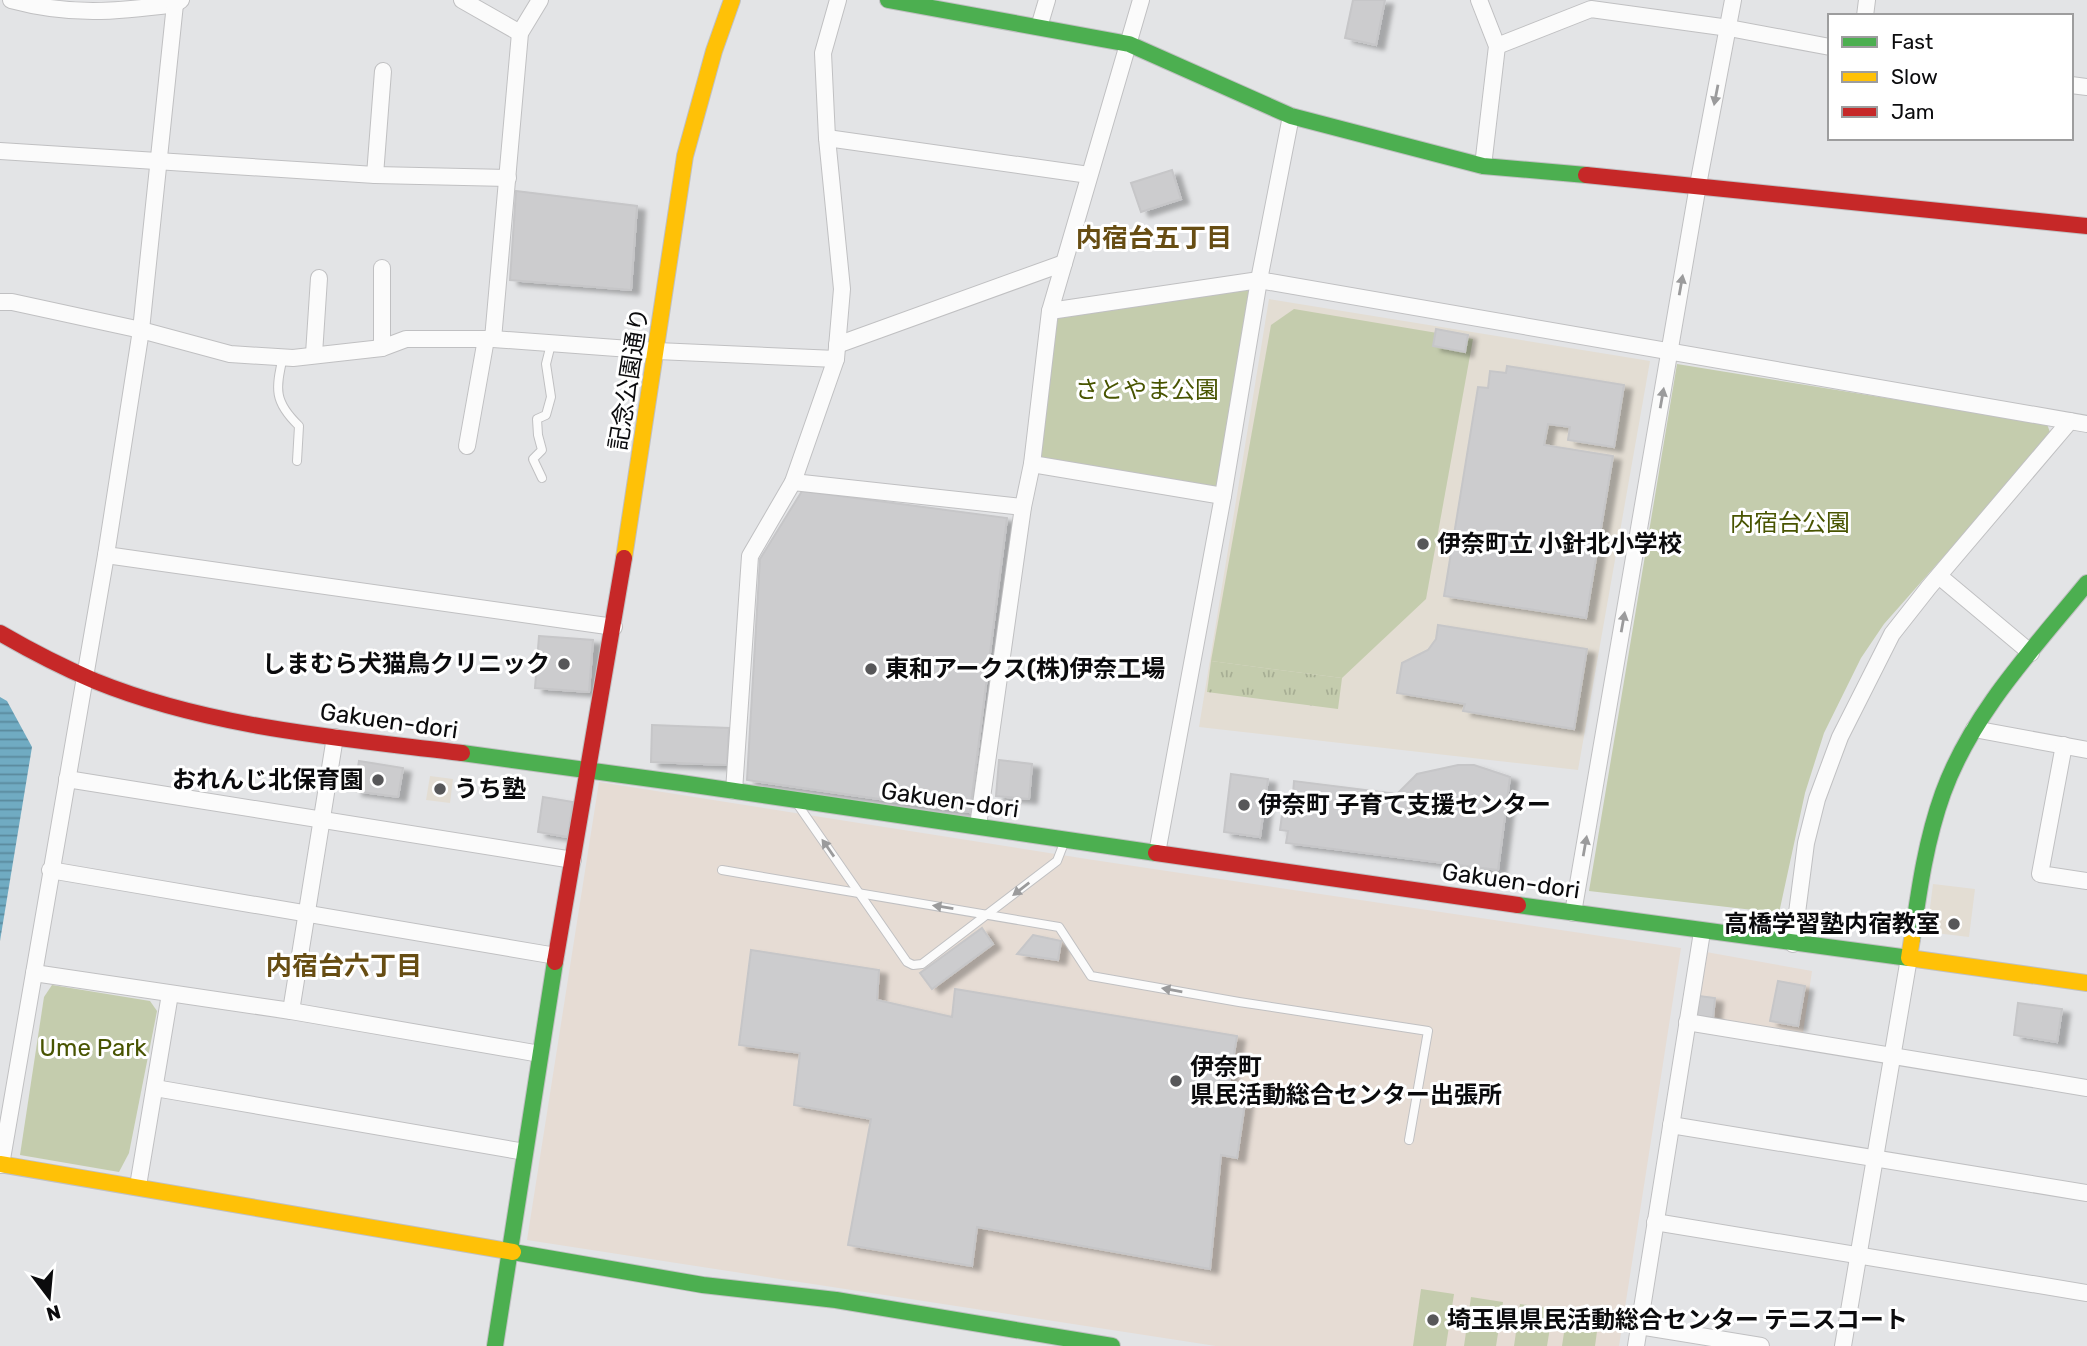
<svg xmlns="http://www.w3.org/2000/svg" width="2087" height="1346" font-family="Rubik,'Noto Sans JP',sans-serif">
	<style>
		.commercial { fill: #e6dcd4 }
		.education { fill: #e3ddd3 }
		.grass { fill: url(#grass-tufts) }
		.green { fill: #c4ccad }
		.water { fill: url(#water-rules) }
		.building { fill: #ccccce; stroke: #c6c6c8; stroke-width: 2; filter: url(#shadow) }
		.lines { fill: none; stroke-linecap: round; stroke-linejoin: round }
		.lane-casing { stroke: #c0c0c2; stroke-width: 10 }
		.street-casing { stroke: #c0c0c2; stroke-width: 18 }
		.fast-casing { stroke: #c0c0c2; stroke-width: 18 }
		.slow-casing { stroke: #c0c0c2; stroke-width: 18 }
		.jam-casing { stroke: #c0c0c2; stroke-width: 18 }
		.lane { stroke: #fbfbfb; stroke-width: 8 }
		.street { stroke: #fbfbfb; stroke-width: 16 }
		.fast { stroke: #4caf50; stroke-width: 16 }
		.slow { stroke: #ffc107; stroke-width: 16 }
		.jam { stroke: #c62828; stroke-width: 16 }
		.oneway { fill: #9b9b9c }
		.poi-dot { fill: #575759; stroke: #fff; stroke-width: 2.5 }
		.labels { text-anchor: middle; stroke-width: 6; stroke-linejoin: round; paint-order: stroke }
		.street-label { font-size: 24px; fill: #0b0b0d; stroke: #fff }
		.park-label { font-size: 24px; fill: #485401; stroke: #fff }
		.poi-label { font-size: 24px; font-weight: bold; fill: #0b0b0d; stroke: #fff; text-anchor: start }
		.neighbourhood-label { font-size: 26px; font-weight: bold; fill: #674d13; stroke: #fff }
	</style>
	<defs>
		<pattern id="grass-tufts" width="24" height="20" patternUnits="userSpaceOnUse" patternTransform="scale(1.75)"><rect width="24" height="20" fill="#c4ccad"/><path d="M3 7l-1-3M5 7V3M7 7l1-3M15 17l-1-3M17 17v-4M19 17l1-3" fill="none" stroke="#a7ae94"/></pattern>
		<pattern id="water-rules" width="6" height="5" patternUnits="userSpaceOnUse" patternTransform="scale(1.75)"><rect width="6" height="5" fill="#70abc2"/><path d="M0 2.5h6" fill="none" stroke="#5a899c"/></pattern>
		<filter id="shadow"><feDropShadow dx="8" dy="4.5" stdDeviation="2" flood-color="#0004"/></filter>
	</defs>
	<rect width="100%" height="100%" fill="#e3e4e6"/>
	<!-- commercial -->
	<g class="commercial">
		<polygon points="599,782 1087,859 1681,948 1619,1346 1216,1346 527,1240"/>
		<polygon points="1706,952 1812,971 1803,1033 1695,1018"/>
	</g>
	<!-- education -->
	<g class="education">
		<polygon points="1269,299 1650,361 1578,770 1199,727"/>
		<polygon points="430,776 453,779 450,803 426,800"/>
		<polygon points="1933,884 1975,889 1969,937 1927,932"/>
	</g>
	<!-- grass -->
	<polygon class="grass" points="1211,661 1342,678 1338,709 1207,692"/>
	<!-- green -->
	<g class="green">
		<polygon points="1259,280 1223,496 1032,464 1050,311"/>
		<polygon points="1294,309 1473,339 1426,599 1342,678 1211,661 1271,325"/>
		<polygon points="1677,364 2047,424 2051,435 1884,624 1861,658 1824,733 1805,793 1779,913 1589,891"/>
		<polygon points="52,985 150,1001 157,1011 129,1153 119,1172 20,1155 44,997"/>
		<polygon points="1421,1289 1454,1294 1446,1346 1413,1346"/>
		<polygon points="1471,1297 1503,1302 1496,1346 1464,1346"/>
		<polygon points="1520,1304 1553,1309 1547,1346 1514,1346"/>
		<polygon points="1567,1313 1599,1317 1595,1346 1562,1346"/>
	</g>
	<!-- water -->
	<polygon class="water" points="0,697 7,701 32,747 0,941"/>
	<!-- building -->
	<g class="building">
		<polygon points="1353,0 1385,0 1376,45 1345,38"/>
		<polygon points="1172,170 1181,199 1141,212 1131,183"/>
		<polygon points="516,191 637,206 631,290 510,280"/>
		<polygon points="1436,329 1468,335 1465,352 1433,346"/>
		<polygon points="1507,366 1624,385 1614,447 1568,440 1570,427 1548,424 1544,445 1613,456 1586,618 1444,596 1478,387 1488,388 1490,371 1506,373"/>
		<polygon points="802,491 1007,518 970,812 747,780 760,559"/>
		<polygon points="1438,625 1587,649 1574,729 1463,711 1465,704 1397,693 1402,663 1428,650 1436,639"/>
		<polygon points="539,636 593,640 589,692 535,688"/>
		<polygon points="652,725 729,728 727,765 651,762"/>
		<polygon points="999,760 1032,764 1029,799 996,796"/>
		<polygon points="359,761 403,768 398,797 354,791"/>
		<polygon points="1458,765 1474,765 1510,777 1498,870 1286,843 1288,831 1280,830 1285,793 1293,794 1294,781 1397,794 1417,774"/>
		<polygon points="1231,774 1268,779 1260,837 1224,832"/>
		<polygon points="543,797 573,802 568,837 538,832"/>
		<polygon points="982,928 993,944 932,989 920,973"/>
		<polygon points="1033,935 1061,941 1058,960 1017,954"/>
		<polygon points="751,950 879,970 877,1000 952,1017 955,989 1237,1036 1227,1095 1246,1096 1237,1158 1221,1155 1210,1269 977,1227 972,1266 848,1245 871,1119 794,1105 800,1053 739,1045"/>
		<polygon points="1778,981 1805,986 1798,1026 1770,1021"/>
		<polygon points="1699,996 1715,998 1713,1018 1697,1016"/>
		<polygon points="2018,1003 2062,1009 2057,1042 2014,1035"/>
	</g>
	<g class="lines">
		<!-- lane casing -->
		<g class="lane-casing">
			<g id="lane">
				<path d="M283,356c-7,33 -10,45 16,70l-2,35"/>
				<polyline points="542,478 533,459 542,450 538,435 537,419 546,415 551,397 546,364 551,344"/>
				<polyline points="798,805 907,962 913,965 922,964 1057,861 1064,843"/>
				<polyline points="722,870 1059,927 1091,976 1239,1002 1428,1031 1409,1140"/>
			</g>
		</g>
		<!-- street casing -->
		<g class="street-casing">
			<g id="street">
				<path d="M11,0c59,16 105,12 164,4l6,-4"/>
				<polyline points="462,0 520,33"/>
				<polyline points="1479,0 1497,46 1483,166"/>
				<polyline points="1865,16 1867,0"/>
				<polyline points="1039,27 1047,0"/>
				<polyline points="1497,46 1591,9 1729,28 1830,47"/>
				<polyline points="2071,85 2087,87"/>
				<polyline points="827,138 1089,175"/>
				<polyline points="0,151 375,175 508,178"/>
				<polyline points="375,175 383,71"/>
				<polyline points="382,268 382,348"/>
				<polyline points="0,302 12,302 141,330 230,354 293,358 382,348 406,339 493,339 657,351 836,359"/>
				<polyline points="1050,311 1259,280 2087,424"/>
				<polyline points="493,339 520,33 540,0"/>
				<polyline points="837,345 1064,263"/>
				<polyline points="314,354 319,278"/>
				<polyline points="467,446 486,339"/>
				<polyline points="1032,464 1223,496"/>
				<polyline points="793,482 1023,507"/>
				<polyline points="106,555 614,627"/>
				<polyline points="1939,576 2031,653"/>
				<polyline points="1974,729 2087,750"/>
				<polyline points="2064,745 2040,874 2087,881"/>
				<polyline points="67,779 573,860"/>
				<polyline points="734,791 750,556 793,482 836,359 842,289 827,138 823,53 838,0"/>
				<polyline points="978,826 1023,507 1032,464 1050,311 1141,0"/>
				<polyline points="1157,853 1223,496 1259,280 1291,116"/>
				<polyline points="50,870 556,956"/>
				<polyline points="1573,913 1698,185 1733,0"/>
				<polyline points="1793,944 1806,843 1817,799 1840,737 1892,634 1929,587 2070,421"/>
				<polyline points="34,973 291,1011 540,1054"/>
				<polyline points="291,1011 335,737"/>
				<polyline points="1687,1022 2087,1088"/>
				<polyline points="155,1088 525,1152"/>
				<polyline points="1671,1125 2087,1193"/>
				<polyline points="1,1165 106,555 141,330 175,4"/>
				<polyline points="138,1186 170,994"/>
				<polyline points="1655,1222 2087,1293"/>
				<polyline points="1639,1326 1761,1346"/>
				<polyline points="1636,1346 1702,932"/>
				<polyline points="1843,1346 1909,958"/>
			</g>
		</g>
		<!-- fast casing -->
		<g class="fast-casing">
			<g id="fast">
				<polyline points="888,0 1129,44 1291,116 1483,166 1586,175"/>
				<polyline points="462,753 681,783 1156,853"/>
				<polyline points="1518,905 1909,958"/>
				<path d="M1912,939c7,-49 14,-99 31,-146 29,-80 91,-145 144,-210"/>
				<polyline points="513,1252 703,1285 836,1300 1112,1346"/>
				<polyline points="495,1346 555,962"/>
			</g>
		</g>
		<!-- slow casing -->
		<g class="slow-casing">
			<g id="slow">
				<polyline points="624,558 685,156 714,51 732,0"/>
				<polyline points="1912,939 1909,958 2087,983"/>
				<polyline points="0,1164 513,1252"/>
			</g>
		</g>
		<!-- jam casing -->
		<g class="jam-casing">
			<g id="jam">
				<polyline points="1586,175 2087,226"/>
				<path d="M0,633c31,18 62,34 95,48 116,47 245,57 367,72"/>
				<polyline points="1156,853 1518,905"/>
				<polyline points="555,962 624,558"/>
			</g>
		</g>
		<!-- lane -->
		<use href="#lane" class="lane"/>
		<!-- street -->
		<use href="#street" class="street"/>
		<!-- fast -->
		<use href="#fast" class="fast"/>
		<!-- slow -->
		<use href="#slow" class="slow"/>
		<!-- jam -->
		<use href="#jam" class="jam"/>
	</g>
	<!-- one-way arrows -->
	<defs><path id="oneway-solid" d="M-6-.8H1V-3.2L6.5 0L1 3.2V.8H-6Z" transform="scale(1.75)"/></defs>
	<g class="oneway">
		<use href="#oneway-solid" transform="translate(1716 95) rotate(101)"/>
		<use href="#oneway-solid" transform="translate(1681 285) rotate(-80)"/>
		<use href="#oneway-solid" transform="translate(1662 398) rotate(-80)"/>
		<use href="#oneway-solid" transform="translate(1623 622) rotate(-80)"/>
		<use href="#oneway-solid" transform="translate(1585 846) rotate(-80)"/>
		<use href="#oneway-solid" transform="translate(828 848) rotate(-125)"/>
		<use href="#oneway-solid" transform="translate(1021 889) rotate(142)"/>
		<use href="#oneway-solid" transform="translate(943 907) rotate(-171)"/>
		<use href="#oneway-solid" transform="translate(1172 990) rotate(-170)"/>
	</g>
	<!-- markers -->
	<g class="poi-dot">
		<circle cx="1423" cy="544" r="7"/>
		<circle cx="564" cy="664" r="7"/>
		<circle cx="871" cy="669" r="7"/>
		<circle cx="378" cy="780" r="7"/>
		<circle cx="440" cy="789" r="7"/>
		<circle cx="1244" cy="805" r="7"/>
		<circle cx="1954" cy="924" r="7"/>
		<circle cx="1176" cy="1081" r="7"/>
		<circle cx="1433" cy="1320" r="7"/>
	</g>
	<g class="labels">
		<!-- street labels -->
		<g class="street-label">
			<text transform="translate(629 379) rotate(-81)" y="8">記念公園通り</text>
			<text transform="translate(389 721) rotate(8)" y="8">Gakuen-dori</text>
			<text transform="translate(950 800) rotate(8)" y="8">Gakuen-dori</text>
			<text transform="translate(1511 881) rotate(8)" y="8">Gakuen-dori</text>
		</g>
		<!-- park labels -->
		<g class="park-label">
			<text x="1147" y="398">さとやま公園</text>
			<text x="1790" y="531">内宿台公園</text>
			<text x="93" y="1056">Ume Park</text>
		</g>
		<!-- poi labels -->
		<g class="poi-label">
			<text x="1437" y="552">伊奈町立 小針北小学校</text>
			<text x="550" y="672" text-anchor="end">しまむら犬猫鳥クリニック</text>
			<text x="885" y="677">東和アークス(株)伊奈工場</text>
			<text x="364" y="788" text-anchor="end">おれんじ北保育園</text>
			<text x="454" y="797">うち塾</text>
			<text x="1258" y="813">伊奈町 子育て支援センター</text>
			<text x="1940" y="932" text-anchor="end">高橋学習塾内宿教室</text>
			<text x="1190" y="1075">伊奈町<tspan x="1190" dy="28">県民活動総合センター出張所</tspan></text>
			<text x="1447" y="1328">埼玉県県民活動総合センター テニスコート</text>
		</g>
		<!-- neighbourhood labels -->
		<g class="neighbourhood-label">
			<text x="1154" y="247">内宿台五丁目</text>
			<text x="344" y="975">内宿台六丁目</text>
		</g>
	</g>
	<!-- legend -->
	<rect x="1828" y="14" width="245" height="126" fill="#ffffff" stroke="#9d9d9e" stroke-width="2"/>
	<rect x="1842" y="37" width="35" height="10" fill="#4caf50" stroke="#9d9d9e" stroke-width="2"/>
	<text x="1891" y="49" font-size="21" fill="#0b0b0d">Fast</text>
	<rect x="1842" y="72" width="35" height="10" fill="#ffc107" stroke="#9d9d9e" stroke-width="2"/>
	<text x="1891" y="84" font-size="21" fill="#0b0b0d">Slow</text>
	<rect x="1842" y="107" width="35" height="10" fill="#c62828" stroke="#9d9d9e" stroke-width="2"/>
	<text x="1891" y="119" font-size="21" fill="#0b0b0d">Jam</text>
	<!-- north arrow -->
	<g transform="translate(49 1297) rotate(164)" stroke="#ffffff" stroke-width="5" paint-order="stroke">
	<path d="M0-5L12 26L0 18L-12 26Z" fill="#0b0b0d"/>
	<text y="-10" font-size="19" font-weight="bold" text-anchor="middle" fill="#0b0b0d">N</text>
	</g>
</svg>
